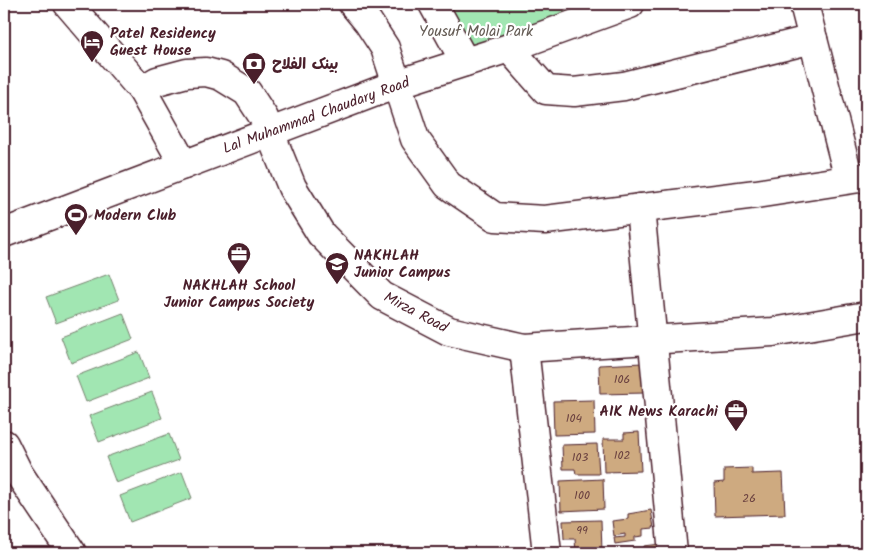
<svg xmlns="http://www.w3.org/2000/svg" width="870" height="557" font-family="Kalam,'Playpen Sans Arabic',sans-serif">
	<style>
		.green { fill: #a1e6b2; stroke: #76826e }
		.building { fill: #ceaa80; stroke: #4a1f2b }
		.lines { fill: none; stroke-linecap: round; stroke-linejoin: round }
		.minor-casing { stroke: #4a1f2b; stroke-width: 31 }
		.minor { stroke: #fff; stroke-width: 28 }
		.labels { text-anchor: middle; stroke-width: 4.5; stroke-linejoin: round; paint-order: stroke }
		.number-label { font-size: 12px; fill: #6b4240 }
		.park-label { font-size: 15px; fill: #645b54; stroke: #fff }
		.poi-label { font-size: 15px; font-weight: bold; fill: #4a1f2b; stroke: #fff; text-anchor: start }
		.street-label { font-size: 15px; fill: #4a1f2b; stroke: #fff }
	</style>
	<rect width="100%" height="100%" fill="#fff"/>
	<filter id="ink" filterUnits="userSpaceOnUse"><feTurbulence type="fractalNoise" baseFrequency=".02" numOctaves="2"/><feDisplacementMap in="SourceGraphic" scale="10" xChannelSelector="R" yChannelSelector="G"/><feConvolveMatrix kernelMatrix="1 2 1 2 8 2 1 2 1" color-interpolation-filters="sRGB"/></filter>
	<g filter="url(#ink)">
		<!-- green -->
		<g class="green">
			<polygon points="426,4 629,4 478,58"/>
			<polygon points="109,274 119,300 56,323 46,297"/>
			<polygon points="123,313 133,339 71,363 61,337"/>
			<polygon points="139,352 149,378 86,402 76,376"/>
			<polygon points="152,392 162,418 99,442 89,416"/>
			<polygon points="169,434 179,460 116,483 106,457"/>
			<polygon points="182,472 192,498 130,522 120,496"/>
		</g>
		<!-- building -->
		<g class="building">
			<polygon points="643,363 645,393 600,394 599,365"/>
			<polygon points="594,400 595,434 554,435 553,401"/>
			<polygon points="639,432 641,471 604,472 603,439 624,439 624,433"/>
			<polygon points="597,444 599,474 576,474 575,469 563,469 562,445"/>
			<polygon points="752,468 752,474 783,473 785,514 715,516 714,483 724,482 724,469"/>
			<polygon points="603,479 604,509 561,511 560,481"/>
			<polygon points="651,510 654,528 643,529 643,536 635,537 635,541 615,544 614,538 625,537 625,534 614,536 612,521 628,519 628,514"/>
			<polygon points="601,520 602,553 576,553 575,539 564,539 563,521"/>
			<polygon points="661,544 662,553 621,553 644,550 644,546"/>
		</g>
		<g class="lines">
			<!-- minor casing -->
			<g class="minor-casing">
				<g id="minor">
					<polyline points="68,4 142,90 184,165"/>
					<polyline points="353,4 368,22 385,48 415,139 448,185 495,217 545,220 756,194 866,177"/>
					<polyline points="433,4 465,62"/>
					<polyline points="804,4 849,179"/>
					<polyline points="509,48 546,90 574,92 624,86 813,39"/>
					<polyline points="142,90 157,81 187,73 206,72 221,76 247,92 264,118 292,187 321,234 382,296 449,331 524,348 773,332 866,316"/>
					<polyline points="640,208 673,553"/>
					<polyline points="4,233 397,84 509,48 630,4"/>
					<polyline points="524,348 547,553"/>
					<polyline points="4,444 19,474 72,553"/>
				</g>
			</g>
			<!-- minor -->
			<use href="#minor" class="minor"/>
		</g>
	</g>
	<!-- icons -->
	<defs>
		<g id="hotel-pin" transform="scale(1.25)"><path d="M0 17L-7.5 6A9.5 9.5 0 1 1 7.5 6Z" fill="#4a1f2b" stroke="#fff"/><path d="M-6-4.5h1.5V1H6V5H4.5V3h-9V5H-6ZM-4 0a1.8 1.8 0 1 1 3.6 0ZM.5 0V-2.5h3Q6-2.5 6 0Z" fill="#fff"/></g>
		<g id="bank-pin" transform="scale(1.25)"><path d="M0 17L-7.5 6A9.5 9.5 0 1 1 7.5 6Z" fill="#4a1f2b" stroke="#fff"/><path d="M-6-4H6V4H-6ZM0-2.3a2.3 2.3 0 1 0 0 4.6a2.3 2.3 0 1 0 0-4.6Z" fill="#fff"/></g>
		<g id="stadium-pin" transform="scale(1.25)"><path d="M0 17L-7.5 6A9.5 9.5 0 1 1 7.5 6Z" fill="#4a1f2b" stroke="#fff"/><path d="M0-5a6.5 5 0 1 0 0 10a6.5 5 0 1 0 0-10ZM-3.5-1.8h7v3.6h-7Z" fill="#fff"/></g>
		<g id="office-pin" transform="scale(1.25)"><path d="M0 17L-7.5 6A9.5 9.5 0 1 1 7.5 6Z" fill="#4a1f2b" stroke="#fff"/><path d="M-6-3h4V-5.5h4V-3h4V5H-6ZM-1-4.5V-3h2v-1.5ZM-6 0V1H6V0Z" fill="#fff"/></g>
		<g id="school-pin" transform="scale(1.25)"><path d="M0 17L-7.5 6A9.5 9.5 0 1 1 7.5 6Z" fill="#4a1f2b" stroke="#fff"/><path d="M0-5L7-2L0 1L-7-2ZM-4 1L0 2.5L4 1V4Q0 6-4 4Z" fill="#fff"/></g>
	</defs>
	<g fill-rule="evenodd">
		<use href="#hotel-pin" x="92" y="42"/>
		<use href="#bank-pin" x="254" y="64"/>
		<use href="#stadium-pin" x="76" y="215"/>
		<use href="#office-pin" x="239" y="254"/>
		<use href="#school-pin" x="337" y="264"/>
		<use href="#office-pin" x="736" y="411"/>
	</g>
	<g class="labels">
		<!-- number labels -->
		<g class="number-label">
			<text x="622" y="383">106</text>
			<text x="574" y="422">104</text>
			<text x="622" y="459">102</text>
			<text x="580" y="461">103</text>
			<text x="582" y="499">100</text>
			<text x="749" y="502">26</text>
			<text x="582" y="534">99</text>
		</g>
		<!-- park labels -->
		<g class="park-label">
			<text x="476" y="36">Yousuf Molai Park</text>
		</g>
		<!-- poi labels -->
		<g class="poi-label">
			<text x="110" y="38">Patel Residency<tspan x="110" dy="17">Guest House</tspan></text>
			<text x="272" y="69">بینک الفلاح</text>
			<text x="94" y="220">Modern Club</text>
			<text x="354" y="260">NAKHLAH<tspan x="354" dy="17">Junior Campus</tspan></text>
			<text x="239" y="290" text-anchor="middle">NAKHLAH School<tspan x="239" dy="17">Junior Campus Society</tspan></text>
			<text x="718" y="416" text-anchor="end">AIK News Karachi</text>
		</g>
		<!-- street labels -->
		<g class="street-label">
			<text transform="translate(316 115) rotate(-20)" y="5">Lal Muhammad Chaudary Road</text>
			<text transform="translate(416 312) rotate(28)" y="5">Mirza Road</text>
		</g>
	</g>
	<!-- margin -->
	<rect width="870" height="557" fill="none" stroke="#fff" stroke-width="20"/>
	<rect x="10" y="10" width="850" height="537" fill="none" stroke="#4a1f2b" stroke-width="2" filter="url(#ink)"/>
</svg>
